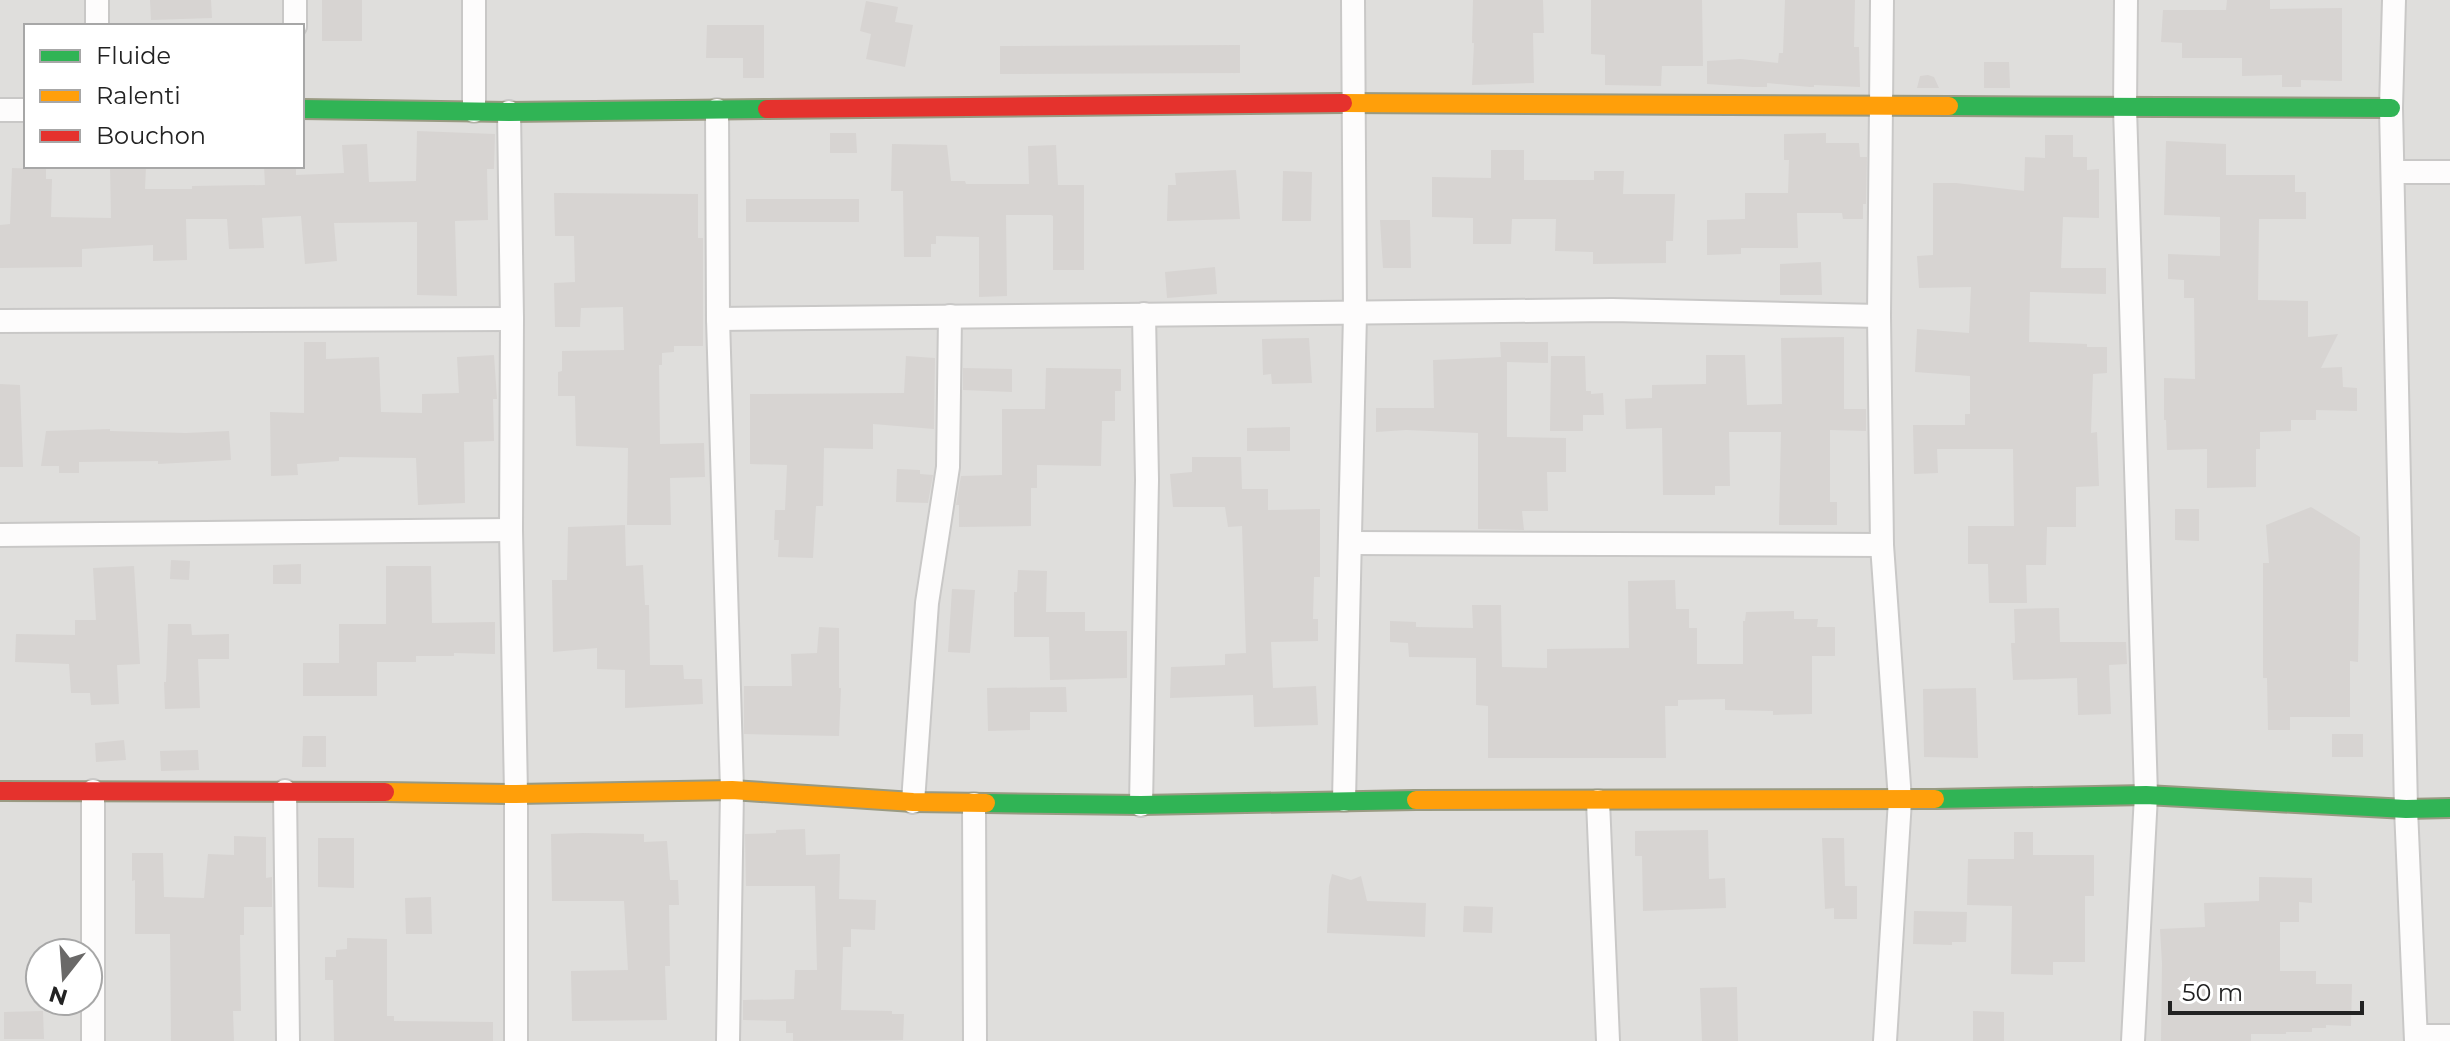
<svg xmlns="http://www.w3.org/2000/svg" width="2450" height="1041" font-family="Montserrat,sans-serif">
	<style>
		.residential { fill: #dfdedc; fill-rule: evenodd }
		.building { fill: #d7d4d2 }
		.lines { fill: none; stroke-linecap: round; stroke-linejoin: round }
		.street-casing { stroke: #c9c8c7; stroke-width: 26 }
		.fast-casing { stroke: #999a82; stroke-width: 22 }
		.slow-casing { stroke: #999a82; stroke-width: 22 }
		.jam-casing { stroke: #999a82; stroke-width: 22 }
		.street { stroke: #fdfcfc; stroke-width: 22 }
		.fast { stroke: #30b455; stroke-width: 18 }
		.slow { stroke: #ff9f0a; stroke-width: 18 }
		.jam { stroke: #e5322d; stroke-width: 18 }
	</style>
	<rect width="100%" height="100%" fill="#f0eeeb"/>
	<!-- residential -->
	<path class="residential" d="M0,0h2450v1041h-2450zM26,26h276v140h-276zM40,953h48v48h-48z"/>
	<!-- building -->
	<g class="building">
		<polygon points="150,0 211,0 212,18 151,20"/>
		<rect x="322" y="0" width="40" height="41"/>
		<polygon points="1473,0 1543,0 1544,33 1533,33 1534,83 1472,85 1474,43 1472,43"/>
		<polygon points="1591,0 1702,0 1703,66 1662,66 1661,86 1605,85 1605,55 1591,54"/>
		<polygon points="1785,0 1855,0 1854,47 1859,47 1860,87 1814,85 1814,87 1810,87 1767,83 1767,87 1753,87 1707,84 1707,61 1741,59 1778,63 1779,53 1783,53"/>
		<polygon points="2227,0 2270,0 2270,9 2342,8 2342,81 2301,80 2301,87 2282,87 2282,75 2242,76 2242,58 2182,58 2182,43 2161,42 2163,10 2226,10"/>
		<polygon points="866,1 898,7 895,22 913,25 905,67 866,59 871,34 860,31"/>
		<polygon points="707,25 764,25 764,78 743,78 743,58 706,58"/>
		<polygon points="1240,45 1240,73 1000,74 1000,46"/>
		<polygon points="1984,62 2009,62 2010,88 1984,88"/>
		<polygon points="1928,75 1934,77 1939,88 1917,88 1920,76"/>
		<polygon points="417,131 495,134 494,169 487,169 488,220 455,221 457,296 417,295 417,222 334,223 337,261 305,264 301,216 262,218 264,248 229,249 227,219 186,219 187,260 153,261 153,245 82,249 82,267 0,268 0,225 10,224 12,168 46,169 46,179 52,179 51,217 111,218 110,166 146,166 145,189 192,189 192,186 265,185 264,166 296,166 296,175 344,173 342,145 367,144 369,182 416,181"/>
		<polygon points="830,133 856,133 857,153 830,153"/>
		<polygon points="1826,133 1826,143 1859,143 1860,157 1867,157 1866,204 1863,204 1863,219 1843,219 1842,213 1797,213 1798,248 1741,248 1741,254 1707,255 1707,220 1745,219 1745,193 1788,193 1789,160 1784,160 1784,134"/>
		<polygon points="2045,135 2073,135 2073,157 2087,157 2087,170 2099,169 2099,218 2063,217 2061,268 2106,268 2106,294 2030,292 2029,342 2087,344 2087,347 2107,347 2107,373 2093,374 2091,433 2097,432 2099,486 2076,487 2076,527 2047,527 2046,565 2026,565 2027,603 1989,603 1988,564 1968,564 1968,526 2014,526 2013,449 1937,449 1938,473 1914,474 1913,425 1965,425 1965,414 1970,414 1970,376 1915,372 1917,329 1969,333 1971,287 1919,288 1917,256 1933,255 1933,183 1956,183 2024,191 2025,157 2045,158"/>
		<polygon points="2166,141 2226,144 2226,175 2295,175 2295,192 2306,192 2306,219 2259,219 2258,300 2308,301 2308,337 2338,334 2321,368 2342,367 2343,387 2357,388 2357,411 2316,410 2316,420 2291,420 2291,431 2260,432 2260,449 2256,449 2256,487 2207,488 2207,449 2167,450 2166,420 2164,420 2164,378 2195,379 2194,298 2184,298 2184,280 2168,279 2168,254 2220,256 2220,217 2164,215"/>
		<polygon points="892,144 947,145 951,181 965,181 966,184 1029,184 1028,146 1056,145 1058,185 1084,185 1084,270 1053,270 1053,216 1051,215 1006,215 1007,296 979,297 979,237 936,236 936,244 931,244 931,257 904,257 903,191 891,191"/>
		<polygon points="1491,150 1524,150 1524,180 1594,180 1594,171 1624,171 1623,194 1675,194 1673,241 1666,241 1666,263 1593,264 1593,252 1555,251 1556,219 1512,219 1511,244 1473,244 1473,218 1432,217 1432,177 1491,178"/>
		<polygon points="1236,170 1240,219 1167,221 1168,185 1176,185 1175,173"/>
		<polygon points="1283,171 1312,172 1311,221 1282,221"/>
		<polygon points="554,193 698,194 698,238 703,238 703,346 674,346 674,352 662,353 662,365 659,365 660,444 704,443 705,477 670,478 671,525 627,525 628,448 576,446 575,396 558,396 558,372 562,371 562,351 624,350 623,307 581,308 580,327 555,327 554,283 575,282 574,236 555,236"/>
		<rect x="746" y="199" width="113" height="23"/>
		<polygon points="1380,220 1410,220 1411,268 1383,268"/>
		<polygon points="1821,262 1822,295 1780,295 1780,264"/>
		<polygon points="1215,267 1217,294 1167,298 1165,272"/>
		<polygon points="1844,337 1844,409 1866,409 1866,431 1830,430 1830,502 1837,502 1837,525 1779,525 1781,432 1729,432 1730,486 1715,486 1715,495 1663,495 1662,428 1626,429 1625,399 1652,398 1652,385 1706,384 1706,355 1745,355 1747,405 1782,404 1781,338"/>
		<polygon points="1309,338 1312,383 1272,384 1271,374 1263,375 1262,339"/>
		<polygon points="304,342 326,342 326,359 379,357 381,412 422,413 422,394 459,393 457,357 494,355 497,399 493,399 494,441 464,442 465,503 418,505 416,458 339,457 339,461 297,464 298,475 271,476 270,412 304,413"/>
		<polygon points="1500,342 1548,342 1548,363 1507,362 1507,437 1566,438 1566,472 1547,472 1548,511 1522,511 1524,530 1478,529 1478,433 1406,430 1376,432 1376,408 1434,408 1433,360 1501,357"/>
		<polygon points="906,356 935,358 934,429 873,424 873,449 824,448 823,506 816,506 813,558 778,557 779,540 774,540 775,510 785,510 787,465 750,464 750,394 904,393"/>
		<polygon points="1551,356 1585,356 1586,391 1591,391 1591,394 1603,393 1604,415 1583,415 1583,431 1550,431"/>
		<polygon points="963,368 1012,369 1012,392 963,390"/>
		<polygon points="1046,368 1121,369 1121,391 1115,391 1115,421 1102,421 1101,466 1037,465 1037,488 1031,488 1031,526 959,527 959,505 956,505 961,476 1002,475 1002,409 1045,409"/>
		<polygon points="0,384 20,385 23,467 0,467"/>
		<polygon points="1290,427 1290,451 1247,451 1247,428"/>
		<polygon points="110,429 110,431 186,433 229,431 231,460 158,464 158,461 79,462 79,473 59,473 59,466 41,466 46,431"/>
		<polygon points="1192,457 1241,457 1242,489 1268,489 1268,510 1320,509 1320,577 1314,577 1313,619 1318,619 1318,641 1271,642 1273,688 1316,686 1318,725 1254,727 1253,695 1170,698 1171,667 1225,665 1225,654 1246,653 1242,526 1228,527 1225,507 1173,507 1170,474 1192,472"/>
		<polygon points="897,469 920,470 920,474 933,475 928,503 896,502"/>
		<polygon points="2311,507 2360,537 2358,662 2350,661 2350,717 2290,717 2290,730 2268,730 2267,678 2263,678 2263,563 2269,563 2266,525"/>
		<polygon points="2175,509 2199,509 2199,541 2175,540"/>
		<polygon points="625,525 626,566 643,565 645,605 649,605 650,665 683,665 684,679 702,679 703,704 625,708 625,670 597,669 597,648 553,652 552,580 567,580 568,527"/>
		<polygon points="171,560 190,561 189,580 170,579"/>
		<polygon points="301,564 301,584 273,584 273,565"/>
		<polygon points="134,566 140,664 117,665 119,704 91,705 90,693 71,693 69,664 15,662 16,634 75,635 75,620 96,620 93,568"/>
		<polygon points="386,566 431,566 432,623 495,622 495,654 454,653 454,656 416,656 416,662 377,662 377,696 303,696 303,663 339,663 339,624 386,624"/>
		<polygon points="1018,570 1047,571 1046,612 1085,612 1085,631 1127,631 1127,678 1050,680 1049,637 1014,637 1014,592 1017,592"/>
		<polygon points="1675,580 1676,609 1689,609 1689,628 1697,628 1697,664 1743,664 1743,621 1745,621 1746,612 1794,611 1794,619 1818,619 1817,627 1835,627 1835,656 1812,656 1812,714 1773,715 1773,711 1725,710 1725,699 1678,700 1678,706 1665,706 1666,758 1488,758 1488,706 1476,705 1476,658 1409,657 1408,643 1390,642 1390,621 1416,622 1416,627 1473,628 1472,605 1501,605 1502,667 1547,668 1547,649 1629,648 1628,581"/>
		<polygon points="952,589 975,590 970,653 948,652"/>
		<polygon points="2059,608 2060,642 2126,642 2127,664 2109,665 2111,714 2078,715 2077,678 2013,680 2011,643 2015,643 2014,609"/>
		<polygon points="168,624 191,624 192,635 229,634 229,659 198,659 200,708 165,709 164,682 166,682"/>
		<polygon points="819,627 839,628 839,688 841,688 839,736 744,734 744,686 792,686 791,654 817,653"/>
		<polygon points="1066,687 1067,712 1030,712 1030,730 988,731 987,688"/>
		<polygon points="1976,688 1978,758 1924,757 1923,689"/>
		<rect x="2332" y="734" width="31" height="23"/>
		<polygon points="303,736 326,736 326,767 302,767"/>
		<polygon points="124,740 126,760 96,762 95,743"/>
		<polygon points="198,750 199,770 161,771 160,751"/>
		<polygon points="805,829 806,855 840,854 839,899 876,900 875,930 851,929 851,947 843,947 841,1010 892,1011 892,1014 904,1014 903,1040 793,1041 793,1033 786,1033 786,1021 743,1020 743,1000 794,999 795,970 817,970 815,886 746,886 745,834 776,833 776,830"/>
		<polygon points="1708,830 1709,879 1725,878 1726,908 1643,911 1642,856 1635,856 1635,831"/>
		<polygon points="2014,832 2033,832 2033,855 2094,855 2094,896 2085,896 2085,962 2053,962 2053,975 2011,974 2012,906 1967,905 1968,859 2014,859"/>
		<polygon points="583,833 644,834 644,842 667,841 670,880 678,880 679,905 669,905 670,966 665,966 667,1020 572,1021 571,971 628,970 624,901 552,901 551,834"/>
		<polygon points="234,836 266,837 266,878 272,877 272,907 244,907 244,935 240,935 241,1011 233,1011 234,1041 171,1041 170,934 135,934 135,880 132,881 132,853 163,853 164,897 204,898 208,854 234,855"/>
		<polygon points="318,838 354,838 354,888 318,887"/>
		<polygon points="1822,838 1844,838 1845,886 1857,886 1857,919 1834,919 1834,908 1825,909"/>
		<polygon points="1332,874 1351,880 1361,876 1367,901 1426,903 1425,937 1327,933 1329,886"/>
		<polygon points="2259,877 2312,878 2312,903 2299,902 2299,922 2280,922 2280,971 2316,971 2316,984 2352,984 2351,1026 2326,1025 2326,1028 2312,1028 2312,1032 2286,1032 2286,1034 2251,1034 2251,1041 2161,1041 2162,963 2160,929 2205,927 2204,903 2259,901"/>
		<polygon points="431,897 432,934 406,934 405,898"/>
		<polygon points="1464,906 1493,907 1492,933 1463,932"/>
		<polygon points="1914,911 1967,912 1966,942 1952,942 1952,945 1913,944"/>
		<polygon points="347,938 387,939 387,1016 394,1016 394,1021 493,1022 493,1041 334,1041 333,980 325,980 325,957 336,957 336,950 347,949"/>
		<polygon points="1737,987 1738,1041 1702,1041 1700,988"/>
		<polygon points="43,1011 44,1039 4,1039 4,1012"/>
		<polygon points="1973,1011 2004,1012 2004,1041 1973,1041"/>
	</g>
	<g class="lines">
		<!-- street casing -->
		<g class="street-casing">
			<g id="street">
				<polyline points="97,0 97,26"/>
				<polyline points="295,0 295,26"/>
				<polyline points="474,0 474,111"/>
				<polyline points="1882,0 1879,316 1882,545 1900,800 1885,1041"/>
				<polyline points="2126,0 2125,108 2146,795 2133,1041"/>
				<polyline points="2394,0 2391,108 2406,809 2416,1041"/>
				<polyline points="0,110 26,110"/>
				<polyline points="717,110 718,319 732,790 728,1041"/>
				<polyline points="509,112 512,319 511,530 516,794 516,1041"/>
				<polyline points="2394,172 2450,172"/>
				<polyline points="718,319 1612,310 1879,316"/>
				<polyline points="0,321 512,319"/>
				<polyline points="0,535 511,530"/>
				<polyline points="1351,543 1882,545"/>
				<polyline points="93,791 93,1041"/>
				<polyline points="285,791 288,1041"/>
				<polyline points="1344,800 1355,314 1353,0"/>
				<polyline points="1598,801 1608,1041"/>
				<polyline points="913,802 927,603 948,467 950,316"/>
				<polyline points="974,804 975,1041"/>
				<polyline points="1141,805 1147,480 1144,314"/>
				<polyline points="2416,1036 2450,1036"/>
			</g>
		</g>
		<!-- fast casing -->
		<g class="fast-casing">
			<g id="fast">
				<polyline points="1949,106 2391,108"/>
				<polyline points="302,109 509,112 767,109"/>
				<polyline points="1935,799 2146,795 2406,809 2450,808"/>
				<polyline points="986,803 1141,805 1416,800"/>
			</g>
		</g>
		<!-- slow casing -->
		<g class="slow-casing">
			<g id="slow">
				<polyline points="1343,103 1949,106"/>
				<polyline points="385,792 516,794 732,790 913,802 986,803"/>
				<polyline points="1416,800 1935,799"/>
			</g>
		</g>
		<!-- jam casing -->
		<g class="jam-casing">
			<g id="jam">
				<polyline points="767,109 1343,103"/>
				<polyline points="0,791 385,792"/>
			</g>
		</g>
		<!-- street -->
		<use href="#street" class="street"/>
		<!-- fast -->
		<use href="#fast" class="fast"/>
		<!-- slow -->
		<use href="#slow" class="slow"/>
		<!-- jam -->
		<use href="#jam" class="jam"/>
	</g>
	<!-- legend -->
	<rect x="24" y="24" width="280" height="144" fill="#ffffff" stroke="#a7a7a7" stroke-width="2"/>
	<rect x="40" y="50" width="40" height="12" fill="#30b455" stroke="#a7a7a7" stroke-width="2"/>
	<text x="96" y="64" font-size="24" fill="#222222">Fluide</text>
	<rect x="40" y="90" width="40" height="12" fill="#ff9f0a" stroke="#a7a7a7" stroke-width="2"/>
	<text x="96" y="104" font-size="24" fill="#222222">Ralenti</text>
	<rect x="40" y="130" width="40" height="12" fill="#e5322d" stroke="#a7a7a7" stroke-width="2"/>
	<text x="96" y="144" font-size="24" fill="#222222">Bouchon</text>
	<!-- north arrow -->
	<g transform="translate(64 977) rotate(197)"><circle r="38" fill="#ffffff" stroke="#a7a7a7" stroke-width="2"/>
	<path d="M0-6L14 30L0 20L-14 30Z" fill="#6a6968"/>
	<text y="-12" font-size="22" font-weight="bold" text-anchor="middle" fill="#222222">N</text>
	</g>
	<!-- scale -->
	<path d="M2170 1001v12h192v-12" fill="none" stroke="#222222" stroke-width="4"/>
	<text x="2182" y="1001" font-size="24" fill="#222222" stroke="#ffffff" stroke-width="6" paint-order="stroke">50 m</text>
</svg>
